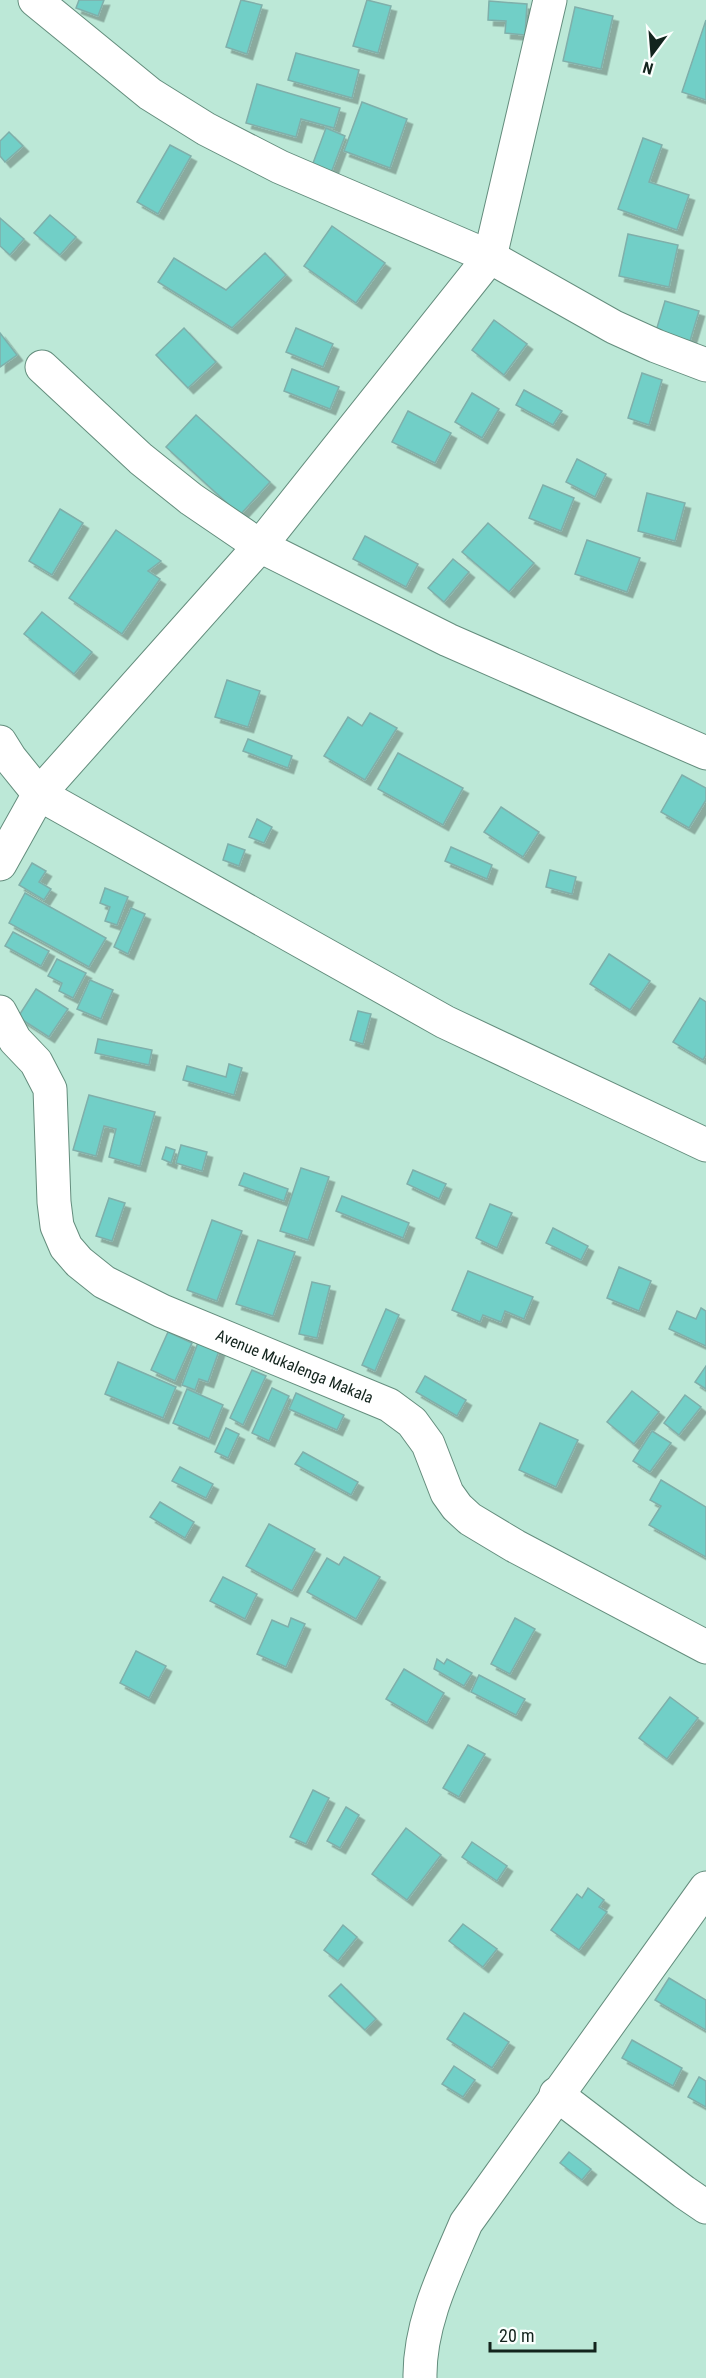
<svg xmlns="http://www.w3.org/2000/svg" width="706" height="2378" font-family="'Roboto Condensed',sans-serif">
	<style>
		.building { fill: #71cfc7; stroke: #7fafaa; stroke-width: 1.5; filter: url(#shadow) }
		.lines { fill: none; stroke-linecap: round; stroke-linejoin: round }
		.street-casing { stroke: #648d7d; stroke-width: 35 }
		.street { stroke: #fff; stroke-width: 33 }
		.labels { text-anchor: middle; stroke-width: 5; stroke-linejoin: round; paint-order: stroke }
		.street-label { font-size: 16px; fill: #13241d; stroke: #fafffd }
	</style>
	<defs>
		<filter id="shadow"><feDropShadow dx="5.5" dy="5.5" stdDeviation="0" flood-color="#0004"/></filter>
	</defs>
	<rect width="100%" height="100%" fill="#bce8d7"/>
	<!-- building -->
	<g class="building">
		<polygon points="79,0 104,0 98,16 76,8"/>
		<polygon points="241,0 262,5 247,54 226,47"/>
		<polygon points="367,0 391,6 378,53 353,46"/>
		<polygon points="489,1 527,4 525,35 505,33 506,21 488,20"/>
		<polygon points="575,7 613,16 601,69 563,61"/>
		<polygon points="706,20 706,100 682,92"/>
		<polygon points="296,53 359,70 352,98 288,80"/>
		<polygon points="257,84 340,108 334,128 301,119 296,137 246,123"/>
		<polygon points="362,102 407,119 390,168 344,151"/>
		<polygon points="326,128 345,136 328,181 309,174"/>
		<polygon points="9,132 23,146 5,162 0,156 0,141"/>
		<polygon points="643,138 662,145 649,182 689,195 677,230 618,209"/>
		<polygon points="170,145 191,156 158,214 137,202"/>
		<polygon points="50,215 76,237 60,255 34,233"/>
		<polygon points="0,218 24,239 10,255 0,246"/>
		<polygon points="332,226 385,263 356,303 304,266"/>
		<polygon points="628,234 678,245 669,287 619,276"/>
		<polygon points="265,253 286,275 232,328 158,282 174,258 226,290"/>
		<polygon points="665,301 699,311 690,341 656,331"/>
		<polygon points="494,320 527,344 504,375 472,350"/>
		<polygon points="184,328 216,362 188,388 156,355"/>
		<polygon points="296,328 333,344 323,367 286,352"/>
		<polygon points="0,333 17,355 0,367"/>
		<polygon points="292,369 339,387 330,409 284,391"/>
		<polygon points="642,373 662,380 649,425 628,418"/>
		<polygon points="524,390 562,411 553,425 516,405"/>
		<polygon points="472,393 499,409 482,438 455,422"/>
		<polygon points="408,411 451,433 435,463 392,442"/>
		<polygon points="196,415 270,482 240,515 166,447"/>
		<polygon points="577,459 606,474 595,497 566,482"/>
		<polygon points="543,485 574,498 561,531 529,518"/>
		<polygon points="647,493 685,503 675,541 638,531"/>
		<polygon points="60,509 83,523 52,575 29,561"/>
		<polygon points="488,523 534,563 509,592 462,552"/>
		<polygon points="116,530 161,561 148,571 160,579 122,634 69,598"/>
		<polygon points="365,536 418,564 406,587 353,559"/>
		<polygon points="587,540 640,558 627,592 575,574"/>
		<polygon points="453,559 469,572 444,602 428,588"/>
		<polygon points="42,612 92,652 74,674 24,634"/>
		<polygon points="227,680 260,691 248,727 215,717"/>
		<polygon points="370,713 397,728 365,780 324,756 348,717 362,726"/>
		<polygon points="248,739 292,756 288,768 243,751"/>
		<polygon points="398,753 463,788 443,825 378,789"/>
		<polygon points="682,775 706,788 706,800 689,828 661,812"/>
		<polygon points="501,807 539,832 523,857 484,832"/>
		<polygon points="257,819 272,827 264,843 249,837"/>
		<polygon points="228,844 245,850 239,866 223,860"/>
		<polygon points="451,847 492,865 487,879 445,861"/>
		<polygon points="32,863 46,871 39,882 51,889 44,900 19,885"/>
		<polygon points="550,870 576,877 572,894 546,887"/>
		<polygon points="105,888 128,897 117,925 105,921 110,907 100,903"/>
		<polygon points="25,893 106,938 89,967 9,923"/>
		<polygon points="131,908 145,914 128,954 114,947"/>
		<polygon points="13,932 49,951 41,966 5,946"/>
		<polygon points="609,954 650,981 630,1010 590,984"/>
		<polygon points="57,959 86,973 73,998 59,991 62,983 48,976"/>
		<polygon points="90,980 113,990 101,1019 77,1009"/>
		<polygon points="36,989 68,1009 49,1037 18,1017"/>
		<polygon points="700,998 706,1002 706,1055 703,1060 673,1042"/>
		<polygon points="358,1011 371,1014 363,1044 350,1040"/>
		<polygon points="98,1039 152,1050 149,1065 95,1053"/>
		<polygon points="229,1064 242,1068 234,1095 183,1080 187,1066 226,1077"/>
		<polygon points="89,1095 155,1112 140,1166 109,1157 116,1129 104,1126 96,1156 73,1150"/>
		<polygon points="181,1145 207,1152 202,1171 176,1163"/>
		<polygon points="166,1147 175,1150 171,1163 162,1159"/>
		<polygon points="301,1168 329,1177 308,1240 280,1231"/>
		<polygon points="413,1170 446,1184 439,1199 407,1184"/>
		<polygon points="244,1173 288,1189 284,1201 239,1185"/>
		<polygon points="342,1196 409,1223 403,1238 336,1211"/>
		<polygon points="109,1198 125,1203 112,1241 96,1236"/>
		<polygon points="490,1204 512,1213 497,1248 476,1238"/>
		<polygon points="212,1220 242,1231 217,1301 187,1290"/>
		<polygon points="553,1228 588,1246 581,1260 546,1243"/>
		<polygon points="258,1240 295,1252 273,1316 236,1304"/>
		<polygon points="619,1267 651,1281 639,1311 607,1298"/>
		<polygon points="468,1271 533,1297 524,1319 505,1311 501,1322 483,1315 480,1322 452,1310"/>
		<polygon points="312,1282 330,1286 317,1338 299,1334"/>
		<polygon points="701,1308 706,1311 706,1346 669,1329 677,1311 696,1319"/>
		<polygon points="386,1309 399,1315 375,1371 362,1365"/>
		<polygon points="168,1332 192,1343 175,1381 151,1370"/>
		<polygon points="199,1340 220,1348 208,1382 199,1379 195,1390 182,1385"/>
		<polygon points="118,1362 176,1387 163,1418 105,1394"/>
		<polygon points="706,1366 706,1389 695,1382"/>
		<polygon points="252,1370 266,1376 243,1425 230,1418"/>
		<polygon points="425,1376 466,1400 457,1416 416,1392"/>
		<polygon points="272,1388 289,1396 269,1441 252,1433"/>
		<polygon points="187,1389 223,1405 209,1439 173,1423"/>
		<polygon points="632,1391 659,1412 634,1444 607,1422"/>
		<polygon points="296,1393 344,1415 337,1430 289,1409"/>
		<polygon points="685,1395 701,1407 679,1435 664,1423"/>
		<polygon points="540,1423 578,1440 556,1487 519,1470"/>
		<polygon points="226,1428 239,1434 228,1458 215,1452"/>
		<polygon points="652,1431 671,1443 650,1472 633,1461"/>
		<polygon points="303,1452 358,1482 351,1495 295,1464"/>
		<polygon points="180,1467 213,1484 206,1498 172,1481"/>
		<polygon points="661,1480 706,1507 706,1557 649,1525 661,1506 650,1500"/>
		<polygon points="160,1502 194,1522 185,1538 150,1517"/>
		<polygon points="269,1524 315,1549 292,1591 246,1566"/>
		<polygon points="344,1557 380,1577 356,1619 307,1592 327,1558 339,1565"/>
		<polygon points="223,1577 257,1594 245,1619 210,1601"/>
		<polygon points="291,1618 305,1624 286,1667 257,1654 272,1620 288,1627"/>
		<polygon points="515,1618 535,1629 510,1674 491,1664"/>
		<polygon points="136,1651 166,1666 149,1698 120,1683"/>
		<polygon points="437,1659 444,1664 447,1659 472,1673 464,1686 434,1669"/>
		<polygon points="404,1669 444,1693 427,1723 386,1699"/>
		<polygon points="479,1675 525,1699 516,1715 471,1692"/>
		<polygon points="670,1697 698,1718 667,1759 639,1738"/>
		<polygon points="468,1745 485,1754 459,1797 443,1788"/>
		<polygon points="313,1790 329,1798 306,1844 290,1837"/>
		<polygon points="346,1807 359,1815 340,1848 327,1841"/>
		<polygon points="406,1828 441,1855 407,1900 372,1874"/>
		<polygon points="472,1842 507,1866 497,1881 462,1857"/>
		<polygon points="588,1888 604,1900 599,1907 607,1912 579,1950 551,1930 577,1894 582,1898"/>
		<polygon points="463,1924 497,1949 483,1967 449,1941"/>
		<polygon points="343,1925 357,1937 338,1961 324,1950"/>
		<polygon points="669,1978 706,2000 706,2030 655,2000"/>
		<polygon points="341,1984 376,2019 365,2030 329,1996"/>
		<polygon points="464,2013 509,2042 492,2068 447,2039"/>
		<polygon points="632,2040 682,2068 673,2086 622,2058"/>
		<polygon points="454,2066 475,2080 463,2097 442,2084"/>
		<polygon points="699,2077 706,2081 706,2107 688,2097"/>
		<polygon points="569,2152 591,2169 582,2180 560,2163"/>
	</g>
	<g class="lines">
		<!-- street casing -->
		<g class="street-casing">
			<g id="street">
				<polyline points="35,0 150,94 206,129 280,167 490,257 614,327 656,346 706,365"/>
				<polyline points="42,367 141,459 191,499 260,546 448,640 706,753"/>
				<polyline points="0,742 10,758 39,794 445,1022 706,1145"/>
				<polyline points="0,864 39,794 260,546 490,257 550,0"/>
				<path id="s1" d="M0,1012l15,28 21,22 14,27 4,113 3,24 9,21 13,15 25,20 58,29 227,94 23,17 16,22 19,49 10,14 13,12 45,27 191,101"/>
				<polyline points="556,2094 684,2192 706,2207"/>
				<path d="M420,2378c-1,-54 25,-106 46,-155l240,-335"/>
			</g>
		</g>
		<!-- street -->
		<use href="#street" class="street"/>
	</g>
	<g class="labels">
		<!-- street labels -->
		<g class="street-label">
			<text dy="6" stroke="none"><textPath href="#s1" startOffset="513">Avenue Mukalenga Makala</textPath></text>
		</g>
	</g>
	<!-- north arrow -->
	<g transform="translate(652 54) rotate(196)" stroke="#fafffd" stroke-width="4.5" paint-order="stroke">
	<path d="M0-4.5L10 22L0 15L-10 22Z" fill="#13241d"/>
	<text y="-9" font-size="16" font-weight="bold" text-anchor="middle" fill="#13241d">N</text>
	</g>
	<!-- scale -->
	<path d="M490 2342v9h105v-9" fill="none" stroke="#13241d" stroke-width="3"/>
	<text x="499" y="2342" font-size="18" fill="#13241d" stroke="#fafffd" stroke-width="4.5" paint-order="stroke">20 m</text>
</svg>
